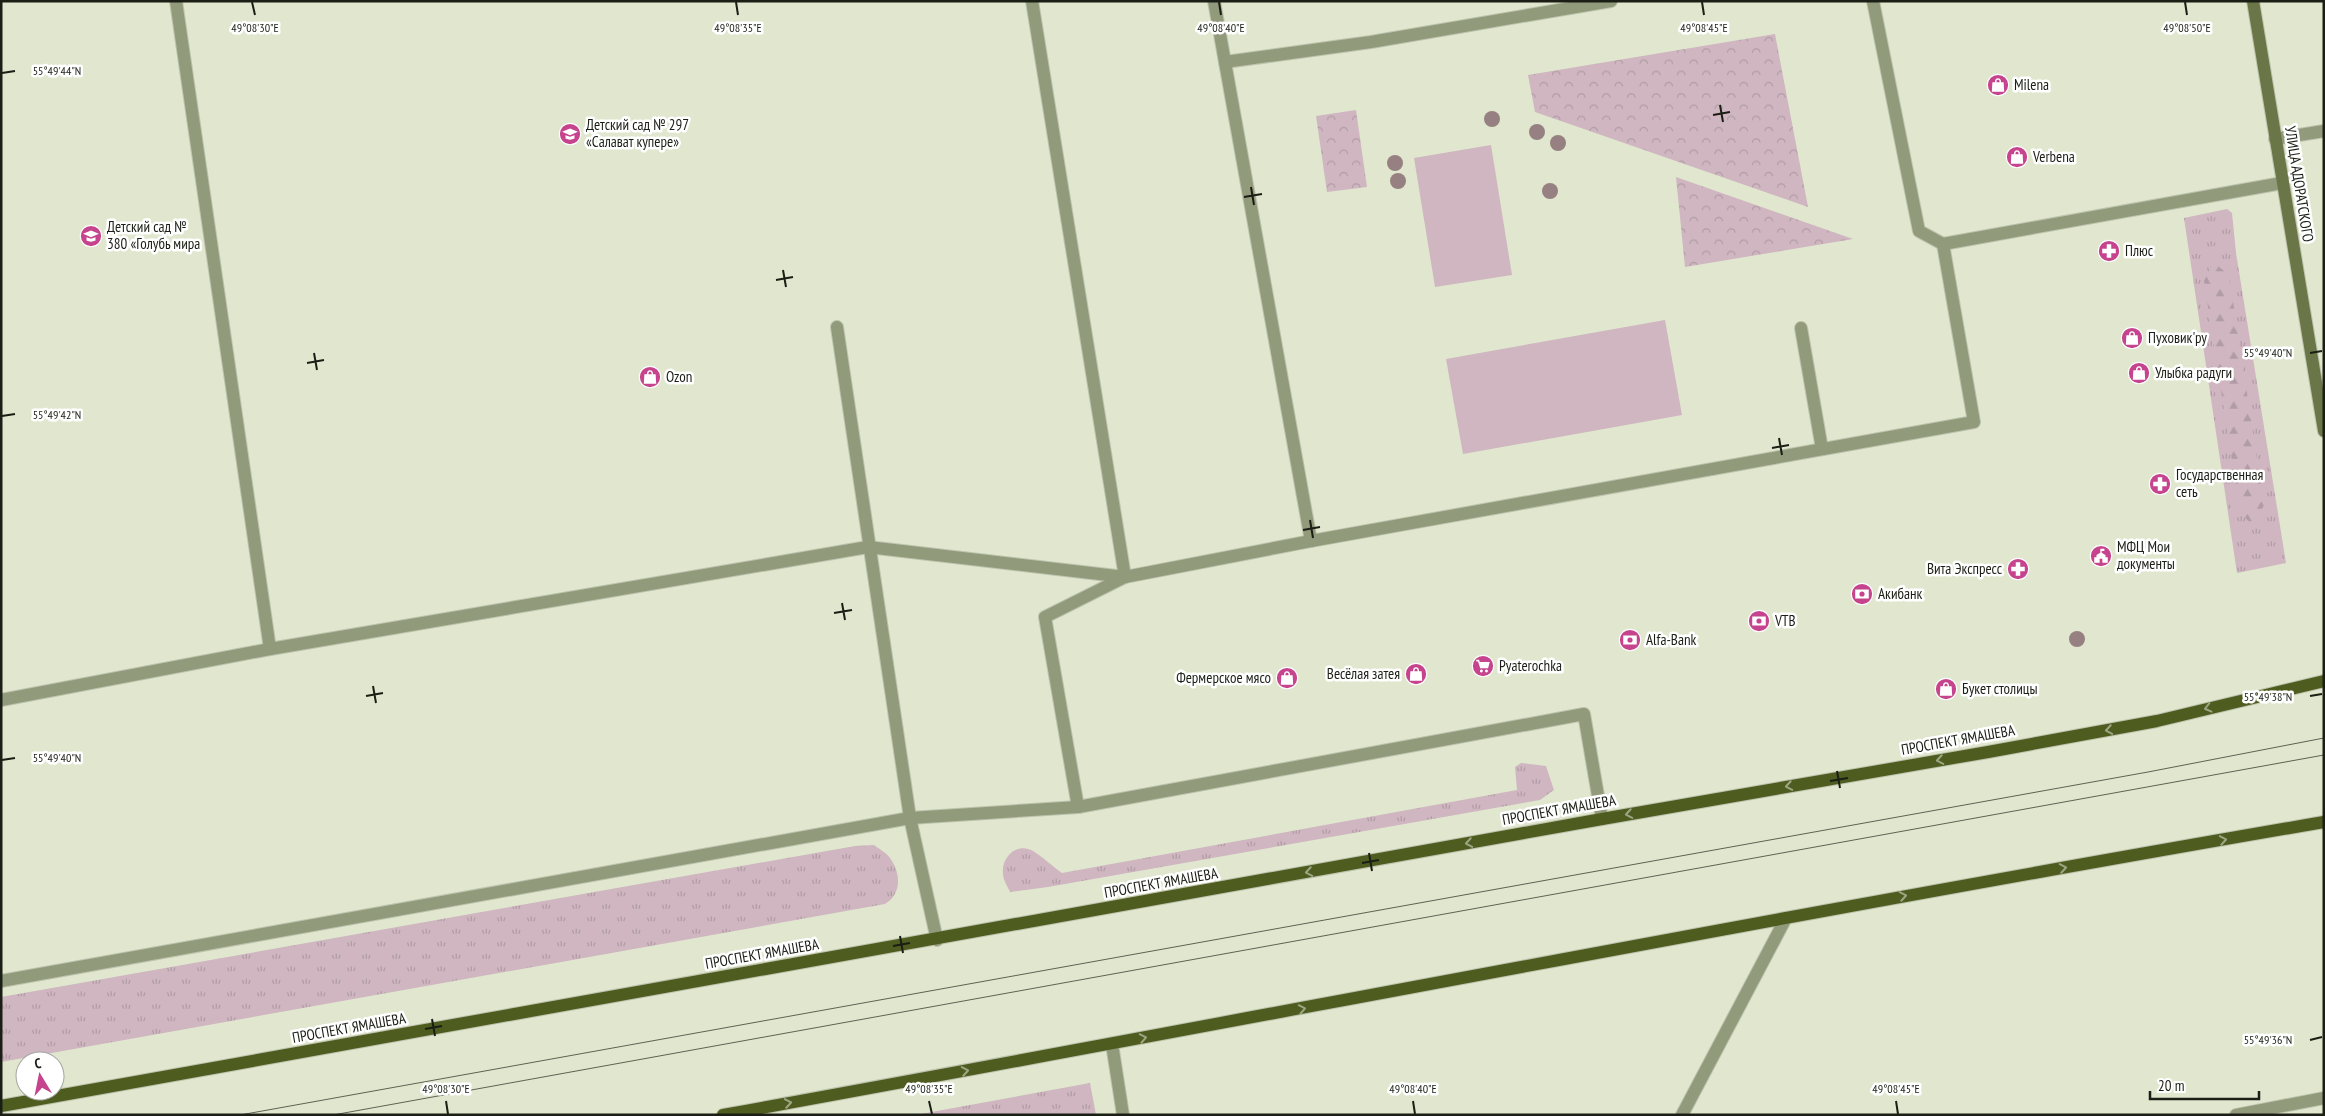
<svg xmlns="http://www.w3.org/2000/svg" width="2325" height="1116" font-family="'PT Sans Narrow',sans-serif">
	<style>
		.grass { fill: url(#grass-tufts) }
		.forest { fill: url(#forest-firs) }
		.park { fill: url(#park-crowns) }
		.pitch { fill: #cfb6c1 }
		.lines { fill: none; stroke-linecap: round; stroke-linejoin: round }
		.lane-casing { stroke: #bdc3ad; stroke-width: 14 }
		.secondary-casing { stroke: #bdc3ad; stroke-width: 14 }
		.primary-casing { stroke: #bdc3ad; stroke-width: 14 }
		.lane { stroke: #919a7a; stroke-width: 12 }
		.secondary { stroke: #6a7647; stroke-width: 12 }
		.primary { stroke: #4f5c1f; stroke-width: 12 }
		.tram { stroke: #5e6254; stroke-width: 1 }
		.tree { fill: #968082 }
		.oneway { stroke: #9ea584 }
		.ticks { fill: none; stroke: #1b1e15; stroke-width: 2 }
		.labels { text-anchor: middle; stroke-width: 5; stroke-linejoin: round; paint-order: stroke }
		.poi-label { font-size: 15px; fill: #1b1e15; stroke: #fff; text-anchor: start }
		.street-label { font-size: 15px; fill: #1b1e15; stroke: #fff }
		.ticks-label { font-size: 12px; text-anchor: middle; fill: #1b1e15; stroke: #fff; stroke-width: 5; stroke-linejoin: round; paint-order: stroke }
	</style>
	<defs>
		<pattern id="grass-tufts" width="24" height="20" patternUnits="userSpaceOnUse" patternTransform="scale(1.25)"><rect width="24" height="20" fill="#cfb6c1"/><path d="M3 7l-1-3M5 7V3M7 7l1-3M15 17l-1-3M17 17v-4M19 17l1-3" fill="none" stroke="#b19ca5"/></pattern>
		<pattern id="forest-firs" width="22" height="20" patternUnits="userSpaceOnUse" patternTransform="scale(1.25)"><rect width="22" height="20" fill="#cfb6c1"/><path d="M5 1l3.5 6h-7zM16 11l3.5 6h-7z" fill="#b19ca5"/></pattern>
		<pattern id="park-crowns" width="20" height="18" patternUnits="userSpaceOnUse" patternTransform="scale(1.25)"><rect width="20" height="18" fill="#cfb6c1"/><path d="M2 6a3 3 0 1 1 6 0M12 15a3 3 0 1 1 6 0" fill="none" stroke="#b19ca5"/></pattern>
	</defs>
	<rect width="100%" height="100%" fill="#e0e7ce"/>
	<!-- grass -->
	<g class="grass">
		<polygon points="2227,209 2232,213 2236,253 2286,563 2237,573 2184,218"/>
		<path d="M1521,763l25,3 8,24 -14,10 -492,87 -38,5c-2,-5 -7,-12 -7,-18 -2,-17 14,-32 30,-23 10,6 19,15 29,22l455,-83 -2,-23z"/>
		<path d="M874,845c5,4 13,8 16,13 11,15 12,36 -5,46l-884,158v-65l854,-151z"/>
		<polygon points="1090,1083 1096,1115 915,1115"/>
	</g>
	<!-- forest -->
	<polygon class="forest" points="2213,262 2229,275 2264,505 2253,526 2240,512 2204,281"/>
	<!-- park -->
	<g class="park">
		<polygon points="1775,34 1808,207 1535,112 1528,75"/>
		<polygon points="1356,110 1367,187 1327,192 1316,116"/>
		<polygon points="1676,177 1853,239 1685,267"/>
	</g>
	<!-- pitch -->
	<g class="pitch">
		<polygon points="1491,145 1512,275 1435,287 1414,158"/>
		<polygon points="1665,320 1682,415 1463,454 1446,359"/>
	</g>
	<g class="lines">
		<!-- lane casing -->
		<g class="lane-casing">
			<g id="lane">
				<polyline points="176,1 270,649"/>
				<polyline points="1032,1 1125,577"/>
				<polyline points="1214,1 1311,541"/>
				<polyline points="1873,1 1919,231 1943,244 2282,183"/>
				<polyline points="1225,62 1371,42 1611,1"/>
				<polyline points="2275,139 2324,131"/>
				<polyline points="837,327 910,818 937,940"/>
				<polyline points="1801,328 1822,449"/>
				<polyline points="1,700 270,649 868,547 1125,577"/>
				<polyline points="1078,807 1045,617 1125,577 1311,541 1974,422 1943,244"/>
				<polyline points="1,981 910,818 1078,807 1584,714 1602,819"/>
				<polyline points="1112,1044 1123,1115"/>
				<polyline points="1682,1115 1786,918"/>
				<polyline points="2236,1115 2324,1098"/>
			</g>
		</g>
		<!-- secondary casing -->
		<g class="secondary-casing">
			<polyline id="secondary" points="2253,1 2324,431"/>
		</g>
		<!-- primary casing -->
		<g class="primary-casing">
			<g id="primary">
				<polyline points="1,1106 1602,819 1988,752 2157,721 2324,681"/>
				<path d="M723,1115c534,-97 1066,-201 1601,-293"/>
			</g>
		</g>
		<!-- lane -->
		<use href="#lane" class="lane"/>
		<!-- secondary -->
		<use href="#secondary" class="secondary"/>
		<!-- primary -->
		<use href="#primary" class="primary"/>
		<!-- tram -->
		<g class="tram">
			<polyline points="240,1115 2148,772 2324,738"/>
			<polyline points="333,1115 2324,755"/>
		</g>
	</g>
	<!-- trees -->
	<g class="tree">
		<circle cx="1492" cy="119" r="8"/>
		<circle cx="1537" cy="132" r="8"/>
		<circle cx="1558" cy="143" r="8"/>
		<circle cx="1395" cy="163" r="8"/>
		<circle cx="1398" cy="181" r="8"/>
		<circle cx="1550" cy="191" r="8"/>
		<circle cx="2077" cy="639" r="8"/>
	</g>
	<!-- one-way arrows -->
	<defs><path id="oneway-chevron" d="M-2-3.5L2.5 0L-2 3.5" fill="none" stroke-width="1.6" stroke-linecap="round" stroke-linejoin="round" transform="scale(1.25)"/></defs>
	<g class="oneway">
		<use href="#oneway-chevron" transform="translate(2208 708) rotate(166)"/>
		<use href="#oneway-chevron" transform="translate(2109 730) rotate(170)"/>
		<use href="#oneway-chevron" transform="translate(1940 760) rotate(170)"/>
		<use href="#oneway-chevron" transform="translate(1789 786) rotate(170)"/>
		<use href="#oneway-chevron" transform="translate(1629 814) rotate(170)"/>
		<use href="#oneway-chevron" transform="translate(2223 840) rotate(-10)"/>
		<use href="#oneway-chevron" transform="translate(1469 843) rotate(170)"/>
		<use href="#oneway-chevron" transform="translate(2063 868) rotate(-10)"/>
		<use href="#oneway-chevron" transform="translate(1309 872) rotate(170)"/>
		<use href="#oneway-chevron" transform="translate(1903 896) rotate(-10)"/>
		<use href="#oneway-chevron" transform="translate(1302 1009) rotate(-11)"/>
		<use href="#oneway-chevron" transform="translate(1143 1038) rotate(-11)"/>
		<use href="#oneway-chevron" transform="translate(965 1071) rotate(-10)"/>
		<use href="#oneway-chevron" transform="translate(788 1103) rotate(-10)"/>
	</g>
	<!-- ticks -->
	<path class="ticks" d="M252,2l3,13M736,2l2,13M1219,2l2,13M1702,2l2,13M2185,2l2,13M2,73l13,-2M1720,105l3,17M1713,115l17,-3M1251,187l3,18M1244,197l18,-3M783,270l3,17M776,280l17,-3M314,353l3,17M2310,353l12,-2M307,363l17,-3M2,416l13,-2M1779,438l3,17M1772,448l17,-3M1310,520l3,18M1303,530l17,-3M842,603l3,17M834,613l18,-3M373,686l3,17M366,696l17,-3M2310,696l12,-2M2,760l13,-2M1837,771l3,17M1830,781l18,-3M1369,853l3,18M1362,863l17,-3M900,936l3,17M893,946l17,-3M432,1019l3,17M425,1029l17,-3M2310,1040l12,-3M446,1101l2,13M929,1101l3,13M1413,1101l2,13M1896,1101l2,13"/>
	<!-- icons -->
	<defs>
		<g id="shop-disc" transform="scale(1.125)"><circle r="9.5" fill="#c5448d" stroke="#fff"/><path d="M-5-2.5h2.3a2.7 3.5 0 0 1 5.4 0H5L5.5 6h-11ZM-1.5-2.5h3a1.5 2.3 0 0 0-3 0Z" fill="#fff"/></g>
		<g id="school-disc" transform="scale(1.125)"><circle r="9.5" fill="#c5448d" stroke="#fff"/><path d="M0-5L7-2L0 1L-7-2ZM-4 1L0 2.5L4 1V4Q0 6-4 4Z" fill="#fff"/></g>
		<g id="pharmacy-disc" transform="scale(1.125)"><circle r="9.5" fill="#c5448d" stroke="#fff"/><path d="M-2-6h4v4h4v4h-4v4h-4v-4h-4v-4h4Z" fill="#fff"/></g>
		<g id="civic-disc" transform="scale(1.125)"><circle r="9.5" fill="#c5448d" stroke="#fff"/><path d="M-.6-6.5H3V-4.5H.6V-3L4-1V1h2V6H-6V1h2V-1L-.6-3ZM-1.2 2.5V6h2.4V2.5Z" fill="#fff"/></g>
		<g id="bank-disc" transform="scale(1.125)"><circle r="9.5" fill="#c5448d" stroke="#fff"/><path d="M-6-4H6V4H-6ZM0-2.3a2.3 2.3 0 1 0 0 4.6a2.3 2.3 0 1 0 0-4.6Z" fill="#fff"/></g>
		<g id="supermarket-disc" transform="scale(1.125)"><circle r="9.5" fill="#c5448d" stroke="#fff"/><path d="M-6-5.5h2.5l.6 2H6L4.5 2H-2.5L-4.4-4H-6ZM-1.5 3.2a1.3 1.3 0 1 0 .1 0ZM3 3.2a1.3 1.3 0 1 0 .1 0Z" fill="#fff"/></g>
	</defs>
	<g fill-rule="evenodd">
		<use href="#shop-disc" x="1998" y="85"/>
		<use href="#school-disc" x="570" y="134"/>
		<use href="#shop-disc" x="2017" y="157"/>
		<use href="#school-disc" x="91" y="236"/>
		<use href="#pharmacy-disc" x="2109" y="251"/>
		<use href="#shop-disc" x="2132" y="338"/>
		<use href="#shop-disc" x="2139" y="373"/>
		<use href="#shop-disc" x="650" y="377"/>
		<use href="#pharmacy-disc" x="2160" y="484"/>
		<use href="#civic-disc" x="2101" y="556"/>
		<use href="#pharmacy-disc" x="2018" y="569"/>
		<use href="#bank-disc" x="1862" y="594"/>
		<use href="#bank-disc" x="1759" y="621"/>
		<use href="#bank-disc" x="1630" y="640"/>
		<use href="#supermarket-disc" x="1483" y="666"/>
		<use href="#shop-disc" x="1416" y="674"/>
		<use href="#shop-disc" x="1287" y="678"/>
		<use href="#shop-disc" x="1946" y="689"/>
	</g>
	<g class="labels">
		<!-- poi labels -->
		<g class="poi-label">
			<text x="2014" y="90">Milena</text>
			<text x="586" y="130">Детский сад № 297<tspan x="586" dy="17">«Салават купере»</tspan></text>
			<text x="2033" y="162">Verbena</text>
			<text x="107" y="232">Детский сад №<tspan x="107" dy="17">380 «Голубь мира</tspan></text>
			<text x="2125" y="256">Плюс</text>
			<text x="2148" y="343">Пуховик'ру</text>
			<text x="2155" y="378">Улыбка радуги</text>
			<text x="666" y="382">Ozon</text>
			<text x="2176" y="480">Государственная<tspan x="2176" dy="17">сеть</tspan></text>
			<text x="2117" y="552">МФЦ Мои<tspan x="2117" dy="17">документы</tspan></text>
			<text x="2002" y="574" text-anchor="end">Вита Экспресс</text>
			<text x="1878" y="599">Акибанк</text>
			<text x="1775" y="626">VTB</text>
			<text x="1646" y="645">Alfa-Bank</text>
			<text x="1499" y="671">Pyaterochka</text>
			<text x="1400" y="679" text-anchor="end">Весёлая затея</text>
			<text x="1271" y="683" text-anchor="end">Фермерское мясо</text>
			<text x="1962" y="694">Букет столицы</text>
		</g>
		<!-- street labels -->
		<g class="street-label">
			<text transform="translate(2299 184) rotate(81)" y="5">УЛИЦА АДОРАТСКОГО</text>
			<text transform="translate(1958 740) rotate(-10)" y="5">ПРОСПЕКТ ЯМАШЕВА</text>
			<text transform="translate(1559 810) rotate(-10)" y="5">ПРОСПЕКТ ЯМАШЕВА</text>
			<text transform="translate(1161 883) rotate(-10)" y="5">ПРОСПЕКТ ЯМАШЕВА</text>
			<text transform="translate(762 954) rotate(-10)" y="5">ПРОСПЕКТ ЯМАШЕВА</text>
			<text transform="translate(349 1028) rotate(-10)" y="5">ПРОСПЕКТ ЯМАШЕВА</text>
		</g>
	</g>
	<g class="ticks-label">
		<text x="255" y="32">49°08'30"E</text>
		<text x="738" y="32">49°08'35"E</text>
		<text x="1221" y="32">49°08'40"E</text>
		<text x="1704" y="32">49°08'45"E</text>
		<text x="2187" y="32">49°08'50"E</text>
		<text x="57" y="75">55°49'44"N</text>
		<text x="2268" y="357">55°49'40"N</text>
		<text x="57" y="419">55°49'42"N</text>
		<text x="2268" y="701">55°49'38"N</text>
		<text x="57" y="762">55°49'40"N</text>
		<text x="2268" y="1044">55°49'36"N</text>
		<text x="446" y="1093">49°08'30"E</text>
		<text x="929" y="1093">49°08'35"E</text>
		<text x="1413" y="1093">49°08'40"E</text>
		<text x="1896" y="1093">49°08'45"E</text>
	</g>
	<!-- border -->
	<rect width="2325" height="1116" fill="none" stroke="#1b1e15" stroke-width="5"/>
	<!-- north arrow -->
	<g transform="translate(40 1076) rotate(350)"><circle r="24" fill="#ffffff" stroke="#a4a5a1"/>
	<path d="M0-4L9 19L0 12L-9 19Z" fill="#c5448d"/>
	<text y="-8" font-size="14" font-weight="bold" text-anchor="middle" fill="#1b1e15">С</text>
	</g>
	<!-- scale -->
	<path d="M2150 1091v8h109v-8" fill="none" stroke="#1b1e15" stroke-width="2.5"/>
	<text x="2158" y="1091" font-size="15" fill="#1b1e15" stroke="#ffffff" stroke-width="4" paint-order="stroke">20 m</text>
</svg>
